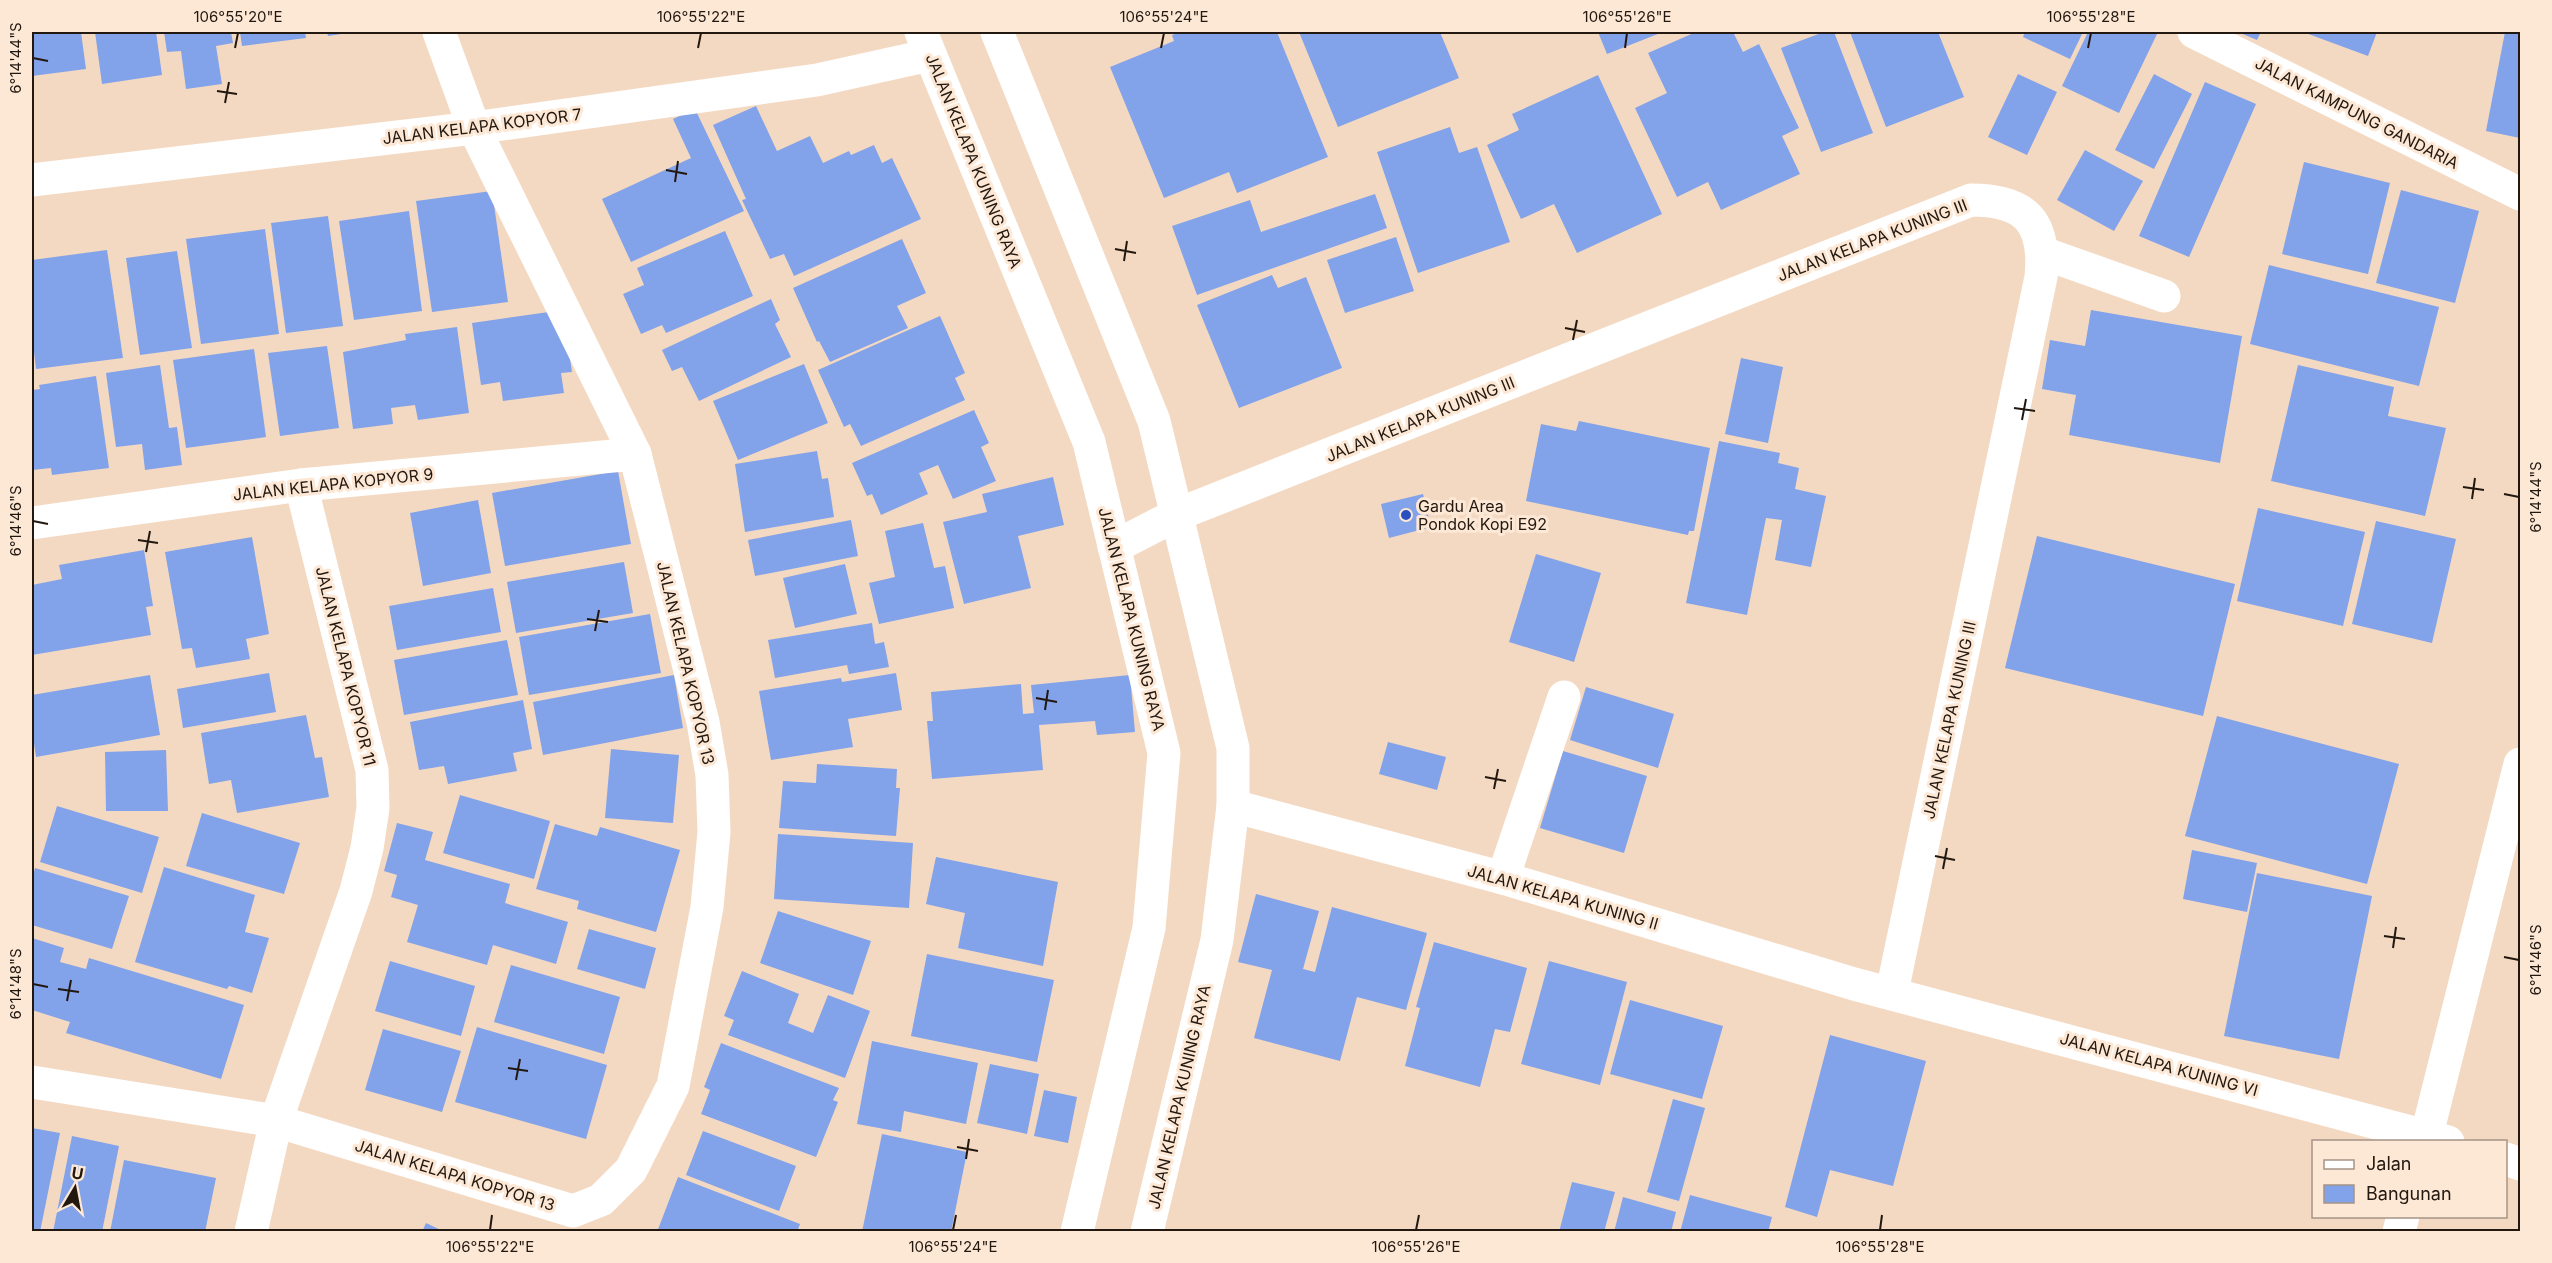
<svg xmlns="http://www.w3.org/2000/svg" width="2552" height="1263" font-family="Inter,sans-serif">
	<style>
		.building { fill: #82a2e9 }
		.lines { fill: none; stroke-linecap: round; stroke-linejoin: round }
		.minor { stroke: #fff; stroke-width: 33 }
		.ticks { fill: none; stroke: #221810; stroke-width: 2 }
		.poi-dot { fill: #2950bf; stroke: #fde7d5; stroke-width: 2 }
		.labels { text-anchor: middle; stroke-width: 6; stroke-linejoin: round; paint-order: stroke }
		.street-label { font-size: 16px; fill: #221810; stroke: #fde7d5 }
		.poi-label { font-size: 16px; fill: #221810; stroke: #fde7d5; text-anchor: start }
		.neatline { fill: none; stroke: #221810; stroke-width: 2 }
		.ticks-label { font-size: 15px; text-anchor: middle; fill: #221810 }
	</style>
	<rect width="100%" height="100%" fill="#f4d9c2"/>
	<!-- building -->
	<g class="building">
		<polygon points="32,32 81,32 86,69 32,76"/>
		<polygon points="95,32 156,32 162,75 102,84"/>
		<polygon points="164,32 231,32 233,43 216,46 222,84 186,89 181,51 167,52"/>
		<polygon points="240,32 305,32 306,38 242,46"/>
		<polygon points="327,32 348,32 348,33 328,36"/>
		<polygon points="1181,32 1277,32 1328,157 1237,193 1229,172 1164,198 1110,67 1174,41 1172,35"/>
		<polygon points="1299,32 1440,32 1459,78 1338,127"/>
		<polygon points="1598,32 1663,32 1607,54"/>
		<polygon points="1696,32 1733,32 1743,52 1759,44 1799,128 1782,136 1800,174 1721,210 1708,182 1677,197 1635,108 1667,93 1648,53"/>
		<polygon points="1824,32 1834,32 1873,133 1821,152 1781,48"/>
		<polygon points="1850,32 1938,32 1964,97 1886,127"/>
		<polygon points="2025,32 2083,32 2070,59 2023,37"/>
		<polygon points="2088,32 2158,32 2119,113 2062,86"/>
		<polygon points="2238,32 2261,32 2257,40"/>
		<polygon points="2303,32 2377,32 2368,56"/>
		<polygon points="2505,32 2520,32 2520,138 2486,131"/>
		<polygon points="2018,74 2057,92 2027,155 1988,137"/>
		<polygon points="2154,74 2192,94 2154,169 2115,150"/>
		<polygon points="1598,75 1662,214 1577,253 1554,204 1521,219 1487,145 1519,130 1512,114"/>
		<polygon points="2205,82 2256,104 2189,257 2139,236"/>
		<polygon points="756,106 777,151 810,136 823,163 849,151 851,155 874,145 882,163 892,158 921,219 794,276 784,254 770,259 742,200 746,199 713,125"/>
		<polygon points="695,109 744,211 631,262 602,199 691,158 673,119"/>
		<polygon points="1450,127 1459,153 1477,147 1510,242 1418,273 1377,152"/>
		<polygon points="2085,150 2143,181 2114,231 2057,200"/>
		<polygon points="2304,162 2390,183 2368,274 2282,254"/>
		<polygon points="2401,190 2479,211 2455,303 2376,283"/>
		<polygon points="492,191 508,302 432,312 416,201"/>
		<polygon points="1375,194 1387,228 1197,295 1172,226 1250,200 1261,232"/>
		<polygon points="409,211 422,311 354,320 339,221"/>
		<polygon points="328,216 343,326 286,333 271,223"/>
		<polygon points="265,229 279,334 201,344 186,239"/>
		<polygon points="725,231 753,296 666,333 662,325 641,334 623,294 644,285 637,268"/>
		<polygon points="1396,237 1414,291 1345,313 1327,260"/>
		<polygon points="902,239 926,293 897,306 908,328 830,362 819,341 817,342 793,288"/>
		<polygon points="107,250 123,358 36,369 32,335 32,260"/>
		<polygon points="177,251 192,348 140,355 126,258"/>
		<polygon points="2269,265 2439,307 2419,386 2250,344"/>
		<polygon points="1272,275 1278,288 1306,277 1342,368 1239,408 1197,305"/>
		<polygon points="771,299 780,320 775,324 791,357 699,401 682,367 672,371 662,350"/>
		<polygon points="563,310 572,372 561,373 564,393 503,401 500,382 481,385 472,323"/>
		<polygon points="2091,310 2242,336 2220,463 2069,435 2076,395 2042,389 2050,340 2085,346"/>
		<polygon points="940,316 965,373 955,378 965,400 861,446 850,424 844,427 818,370"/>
		<polygon points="457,327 469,413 418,420 415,405 391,408 393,424 353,429 343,352 406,340 405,334"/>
		<polygon points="327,346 339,428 280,436 268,353"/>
		<polygon points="254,349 266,437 186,448 173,360"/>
		<polygon points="1741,358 1783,367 1768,443 1725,434"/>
		<polygon points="804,364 828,423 738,460 713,401"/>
		<polygon points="160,365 169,428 177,427 182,465 145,470 142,444 116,447 106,373"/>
		<polygon points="2298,365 2394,387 2388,416 2446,428 2425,516 2271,481"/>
		<polygon points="96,376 109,468 52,475 51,468 32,470 32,390 40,389 39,385"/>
		<polygon points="974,410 989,443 981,447 996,481 953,499 938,465 919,473 928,494 881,515 872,494 867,496 852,463"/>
		<polygon points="1579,421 1710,448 1694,531 1689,531 1688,535 1526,501 1541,424 1576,431"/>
		<polygon points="1719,441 1780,453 1778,463 1799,468 1795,489 1826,496 1811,567 1775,560 1782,520 1766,518 1747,615 1686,603"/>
		<polygon points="817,451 822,479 828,478 834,517 745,532 735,464"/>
		<polygon points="618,471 631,544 505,566 492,493"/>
		<polygon points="1053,477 1064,525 1018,536 1031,588 964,604 943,522 987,512 982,494"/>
		<polygon points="1423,494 1431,527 1389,538 1381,504"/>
		<polygon points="478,500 491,573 423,586 410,513"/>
		<polygon points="2258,508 2365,532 2343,626 2237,601"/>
		<polygon points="851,520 858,556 755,576 748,540"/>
		<polygon points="2376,521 2456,539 2432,643 2352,624"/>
		<polygon points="923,523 934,568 945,566 954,608 879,624 869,583 895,577 885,531"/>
		<polygon points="2037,536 2235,584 2203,716 2005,668"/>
		<polygon points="252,537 269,634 246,639 250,659 196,668 192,648 182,649 165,552"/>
		<polygon points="144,550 153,606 146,607 151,635 32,655 32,585 62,579 59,565"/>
		<polygon points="1536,554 1601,573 1574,662 1509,642"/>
		<polygon points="624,562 633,613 516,633 507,582"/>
		<polygon points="845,564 857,614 795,628 783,578"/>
		<polygon points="493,588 501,632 397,650 389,606"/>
		<polygon points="650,614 661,673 529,695 519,637"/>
		<polygon points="872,623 875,644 884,642 889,667 849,674 847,665 775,678 768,640"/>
		<polygon points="507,640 518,695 404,715 394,660"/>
		<polygon points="269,673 276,712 183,728 177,689"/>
		<polygon points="896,673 902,710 848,719 853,747 771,760 759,691 841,678 842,682"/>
		<polygon points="150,675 160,735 36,757 32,730 32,695"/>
		<polygon points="674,675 683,728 543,755 533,702"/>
		<polygon points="1130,675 1135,732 1097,735 1095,721 1039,725 1043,770 932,779 927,721 933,721 931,692 1021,684 1023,714 1034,713 1031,685"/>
		<polygon points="1586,687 1674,714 1658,768 1570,740"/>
		<polygon points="523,700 532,749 513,753 517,771 448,784 444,766 419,770 410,722"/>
		<polygon points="306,715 315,758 322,757 329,797 237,813 231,780 209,784 201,733"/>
		<polygon points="2217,716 2399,764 2367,884 2185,836"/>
		<polygon points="1388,742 1446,757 1437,790 1379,774"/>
		<polygon points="611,749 679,755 673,823 605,818"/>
		<polygon points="166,750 168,811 106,811 105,752"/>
		<polygon points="1563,751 1647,776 1624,853 1540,828"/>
		<polygon points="817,764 897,769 896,788 900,788 896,836 779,828 783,781 816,783"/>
		<polygon points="460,795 550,821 534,879 443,853"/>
		<polygon points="57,806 159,837 142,893 40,862"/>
		<polygon points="202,813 300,843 284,894 186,866"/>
		<polygon points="397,823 433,832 425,860 510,884 505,903 568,922 556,964 493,945 487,965 407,942 418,905 391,897 397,875 384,871"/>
		<polygon points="555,824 597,836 600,827 680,850 656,932 577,909 579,901 536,889"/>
		<polygon points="778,834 913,843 909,908 774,899"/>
		<polygon points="2192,850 2257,863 2247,912 2183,899"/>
		<polygon points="936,857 1058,882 1043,966 958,948 965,913 926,904"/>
		<polygon points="164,867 255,895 245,932 269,938 252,993 229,986 227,989 135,962"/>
		<polygon points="35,868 129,896 112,949 32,925 32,880"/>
		<polygon points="2257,873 2372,896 2339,1059 2224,1036"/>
		<polygon points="1256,894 1319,911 1303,969 1315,972 1332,907 1427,933 1406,1010 1357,997 1340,1061 1254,1038 1272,970 1238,962"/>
		<polygon points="778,911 871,941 853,995 760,963"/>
		<polygon points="589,929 656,948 645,989 577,969"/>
		<polygon points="32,938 64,948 60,962 86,969 89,958 244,1005 221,1079 66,1033 70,1022 32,1010"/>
		<polygon points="1434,942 1527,968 1510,1032 1495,1029 1480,1087 1405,1066 1420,1008 1416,1007"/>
		<polygon points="927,954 1054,980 1037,1062 911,1036"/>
		<polygon points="390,961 475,986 461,1036 375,1011"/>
		<polygon points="1549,961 1627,982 1600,1085 1521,1064"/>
		<polygon points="511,965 620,997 604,1054 494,1022"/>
		<polygon points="742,971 799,994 788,1023 813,1033 828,995 870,1011 845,1078 728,1035 734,1020 724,1016"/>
		<polygon points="1630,1000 1723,1026 1702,1099 1610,1074"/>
		<polygon points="477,1027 607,1065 586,1139 455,1102"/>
		<polygon points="383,1029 461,1051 442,1112 365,1090"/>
		<polygon points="1830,1035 1926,1061 1893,1186 1830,1170 1817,1217 1785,1207"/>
		<polygon points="872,1041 978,1063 966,1124 904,1111 901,1132 857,1124"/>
		<polygon points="721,1043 839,1088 833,1100 838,1102 816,1157 701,1114 710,1090 704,1087"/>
		<polygon points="990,1064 1039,1074 1027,1134 977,1123"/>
		<polygon points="1044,1090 1077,1097 1068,1143 1034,1136"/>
		<polygon points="1673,1099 1705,1108 1679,1201 1647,1192"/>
		<polygon points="32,1128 60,1133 40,1232 32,1232"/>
		<polygon points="703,1131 796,1166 779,1211 686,1175"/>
		<polygon points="882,1134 967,1152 951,1232 862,1232"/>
		<polygon points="72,1136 119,1146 102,1232 53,1232"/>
		<polygon points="124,1160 216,1178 205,1232 110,1232"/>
		<polygon points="678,1177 800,1224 797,1232 657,1232"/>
		<polygon points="1572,1182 1615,1192 1604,1232 1559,1232"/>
		<polygon points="1690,1195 1772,1217 1768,1232 1680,1232"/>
		<polygon points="1623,1197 1676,1212 1671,1232 1614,1232"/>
		<polygon points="426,1223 445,1232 422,1232"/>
	</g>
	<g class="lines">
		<!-- minor -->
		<g class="minor">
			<polyline points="921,32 1089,442 1164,753 1149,928 1077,1232"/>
			<polyline points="997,32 1154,421 1233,748 1233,806 1217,940 1147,1232"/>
			<polyline points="2194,32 2520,194"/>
			<polyline points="32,180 474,128 817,80 930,55"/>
			<polyline points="2043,253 2164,296"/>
			<polyline points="32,523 301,485 635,454"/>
			<path d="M1114,547l62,-32 795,-315c56,0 75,23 70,77l-149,715"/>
			<polyline points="1233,806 1503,878 1854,984 2448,1142"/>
			<polyline points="1503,878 1564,697"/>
			<polyline points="32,1082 276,1121 573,1211 601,1200 631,1170 673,1086 707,907 714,832 712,775 703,722 635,454 474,128 439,32"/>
			<polyline points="2425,1142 2520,764"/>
			<polyline points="2506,1159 2520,1164"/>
			<polyline points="251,1232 276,1121 356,891 367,848 373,808 372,770 301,485"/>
			<polyline points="2399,1232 2403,1216"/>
		</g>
	</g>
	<!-- ticks -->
	<path class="ticks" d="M235,48l3,-15M698,48l3,-15M1161,48l3,-15M1625,48l2,-15M2088,48l3,-15M33,58l15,3M217,91l20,3M225,103l4,-21M666,170l21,4M675,182l3,-21M1115,249l21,4M1124,261l3,-20M1565,328l20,4M1573,340l4,-20M2014,408l21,3M2022,420l4,-21M2463,487l21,3M2504,494l15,3M2472,499l3,-21M33,521l15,3M138,540l20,3M146,552l4,-21M587,619l21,3M595,631l4,-21M1036,698l21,4M1045,710l3,-20M1485,777l21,4M1494,789l4,-20M1935,856l20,4M1943,869l4,-21M2384,936l21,3M2393,948l3,-21M2504,957l15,3M33,984l15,3M58,989l21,3M67,1001l4,-21M508,1068l20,3M516,1080l4,-21M957,1147l21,4M966,1159l3,-20M490,1230l2,-15M953,1230l3,-15M1416,1230l3,-15M1880,1230l2,-15"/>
	<!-- markers -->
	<circle class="poi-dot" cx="1406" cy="515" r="6"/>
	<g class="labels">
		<!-- street labels -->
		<g class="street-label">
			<text transform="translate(2357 113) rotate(27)" y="6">JALAN KAMPUNG GANDARIA</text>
			<text transform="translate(482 126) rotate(-7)" y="6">JALAN KELAPA KOPYOR 7</text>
			<text transform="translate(974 161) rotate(68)" y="6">JALAN KELAPA KUNING RAYA</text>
			<text transform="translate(1872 240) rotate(-21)" y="6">JALAN KELAPA KUNING III</text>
			<text transform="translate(1420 419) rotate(-22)" y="6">JALAN KELAPA KUNING III</text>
			<text transform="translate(333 484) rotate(-6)" y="6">JALAN KELAPA KOPYOR 9</text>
			<text transform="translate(1132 619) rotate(76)" y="6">JALAN KELAPA KUNING RAYA</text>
			<text transform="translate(686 663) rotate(77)" y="6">JALAN KELAPA KOPYOR 13</text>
			<text transform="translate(346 666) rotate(76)" y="6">JALAN KELAPA KOPYOR 11</text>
			<text transform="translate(1949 720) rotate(-78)" y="6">JALAN KELAPA KUNING III</text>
			<text transform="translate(1563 897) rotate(16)" y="6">JALAN KELAPA KUNING II</text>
			<text transform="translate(2159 1064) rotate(15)" y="6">JALAN KELAPA KUNING VI</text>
			<text transform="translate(1179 1097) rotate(-77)" y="6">JALAN KELAPA KUNING RAYA</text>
			<text transform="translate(455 1175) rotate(17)" y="6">JALAN KELAPA KOPYOR 13</text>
		</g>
		<!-- poi labels -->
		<g class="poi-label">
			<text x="1418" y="512">Gardu Area<tspan x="1418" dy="18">Pondok Kopi E92</tspan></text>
		</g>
	</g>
	<!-- border -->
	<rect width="2552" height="1263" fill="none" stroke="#fde7d5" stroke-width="66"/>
	<!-- legend -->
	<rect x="2312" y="1140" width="195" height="78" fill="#fde7d5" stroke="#a59486" stroke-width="1.5"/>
	<rect x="2324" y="1160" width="30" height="9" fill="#ffffff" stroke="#a59486" stroke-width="1.5"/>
	<text x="2366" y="1170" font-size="18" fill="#221810">Jalan</text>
	<rect x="2324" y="1185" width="30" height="18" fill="#82a2e9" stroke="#a59486" stroke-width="1.5"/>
	<text x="2366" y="1200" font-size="18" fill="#221810">Bangunan</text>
	<!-- north arrow -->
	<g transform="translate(75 1188) rotate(10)" stroke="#fde7d5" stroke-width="4.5" paint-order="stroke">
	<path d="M0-4.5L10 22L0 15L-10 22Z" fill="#221810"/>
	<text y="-9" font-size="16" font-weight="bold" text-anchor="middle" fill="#221810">U</text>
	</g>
	<rect x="33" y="33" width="2486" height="1197" class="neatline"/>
	<g class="ticks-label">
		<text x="238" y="22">106°55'20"E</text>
		<text x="701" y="22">106°55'22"E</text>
		<text x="1164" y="22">106°55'24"E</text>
		<text x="1627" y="22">106°55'26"E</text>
		<text x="2091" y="22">106°55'28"E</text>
		<text transform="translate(16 58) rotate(-90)" y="5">6°14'44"S</text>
		<text transform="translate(2536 497) rotate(-90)" y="5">6°14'44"S</text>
		<text transform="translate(16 521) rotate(-90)" y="5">6°14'46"S</text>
		<text transform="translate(2536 960) rotate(-90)" y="5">6°14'46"S</text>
		<text transform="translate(16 984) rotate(-90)" y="5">6°14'48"S</text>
		<text x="490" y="1252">106°55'22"E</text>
		<text x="953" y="1252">106°55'24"E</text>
		<text x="1416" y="1252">106°55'26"E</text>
		<text x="1880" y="1252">106°55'28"E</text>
	</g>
</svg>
